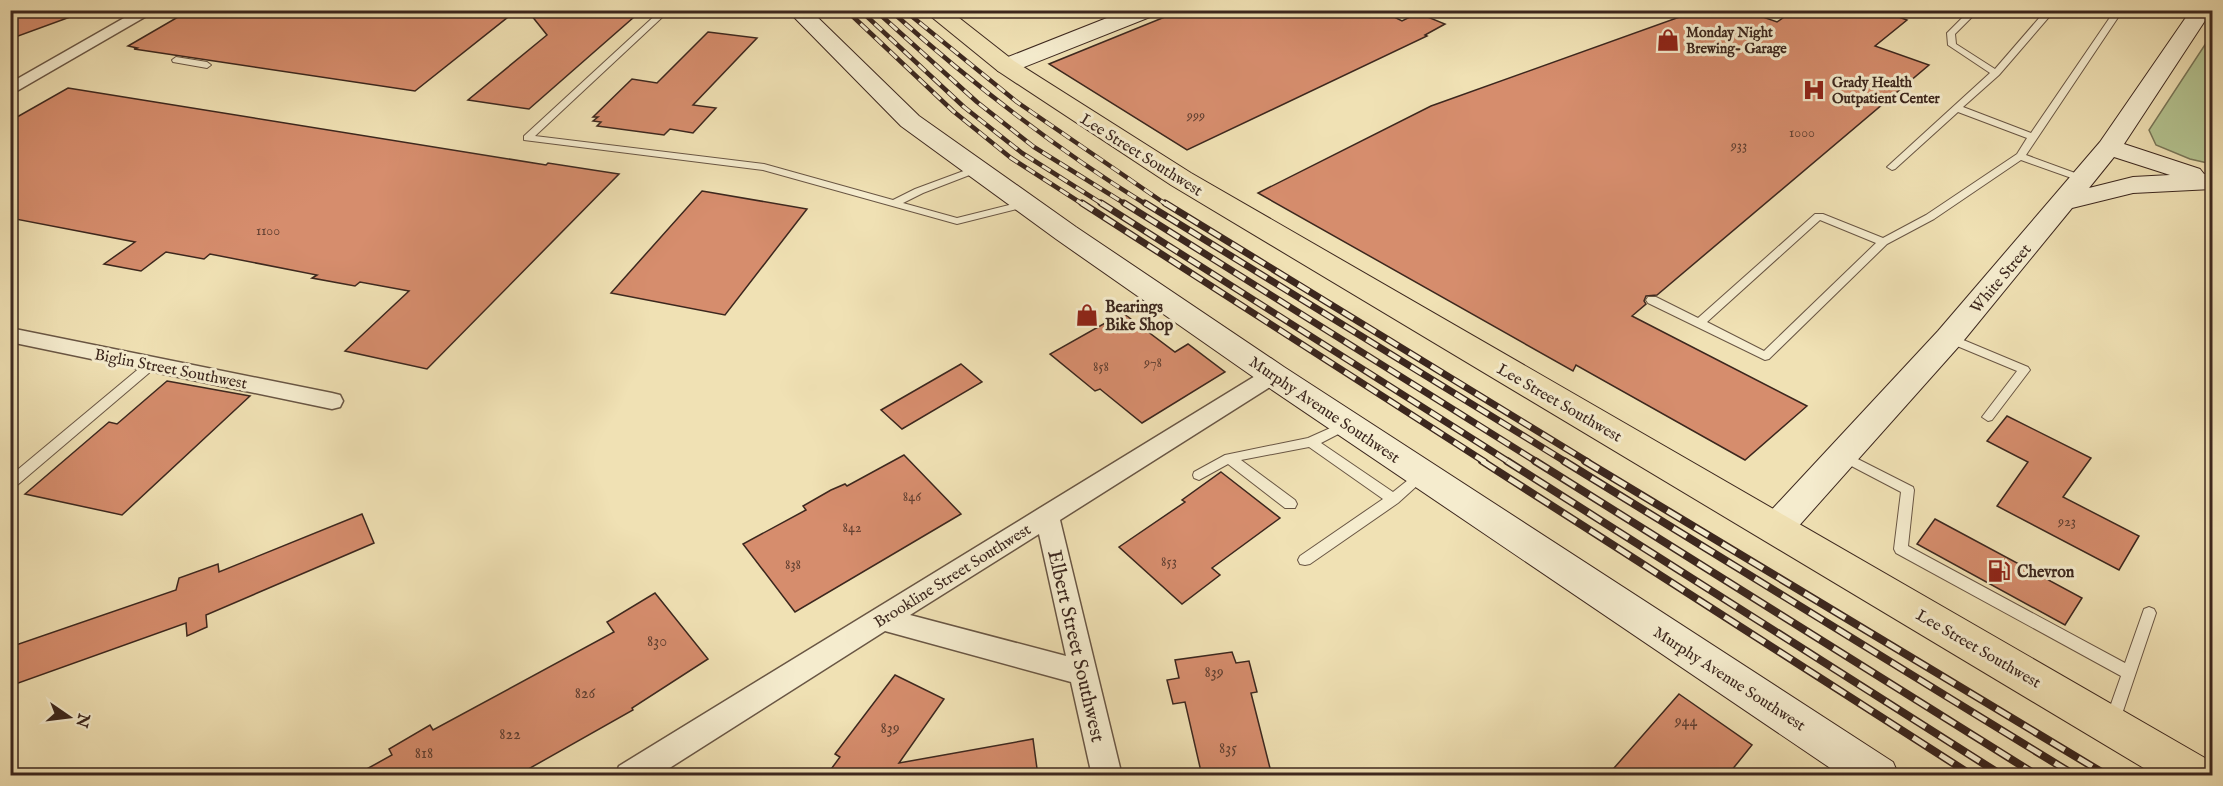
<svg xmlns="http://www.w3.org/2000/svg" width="2223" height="786" font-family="'IM FELL English',serif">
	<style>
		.green { fill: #b4c491; stroke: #787658; stroke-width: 1.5 }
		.building { fill: #d68d6d; stroke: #3c271e; stroke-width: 1.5 }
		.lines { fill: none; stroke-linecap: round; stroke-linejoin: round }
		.lane-casing { stroke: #695644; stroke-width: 2 }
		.street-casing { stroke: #695644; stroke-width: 3 }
		.secondary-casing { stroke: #3c271e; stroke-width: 2 }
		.primary-casing { stroke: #3c271e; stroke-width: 2 }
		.lane { fill: #f5ecce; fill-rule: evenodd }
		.street { fill: #f5ecce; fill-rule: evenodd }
		.secondary { fill: #f5ecce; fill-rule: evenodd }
		.primary { fill: #f0e1b4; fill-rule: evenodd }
		.rail-far2-casing { stroke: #3c271e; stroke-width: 4.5 }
		.rail-far1-casing { stroke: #3c271e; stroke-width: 7 }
		.rail-casing { stroke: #3c271e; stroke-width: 8 }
		.rail-far2 { stroke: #f5ecce; stroke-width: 3; stroke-dasharray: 10; stroke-linecap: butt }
		.rail-far1 { stroke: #f5ecce; stroke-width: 4.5; stroke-dasharray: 13; stroke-linecap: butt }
		.rail { stroke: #f5ecce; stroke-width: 5; stroke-dasharray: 16; stroke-linecap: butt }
		.labels { text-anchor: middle; stroke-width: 6; stroke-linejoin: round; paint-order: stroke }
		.far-poi-label { font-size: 14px; font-weight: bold; fill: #3c271e; stroke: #f5ecce; text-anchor: start }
		.number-label { font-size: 14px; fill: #624032 }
		.street-label { font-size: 16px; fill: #3c271e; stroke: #f5ecce }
		.poi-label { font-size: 16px; font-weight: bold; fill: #3c271e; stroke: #f5ecce; text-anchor: start }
		.near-number-label { font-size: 16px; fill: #624032 }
		.near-street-label { font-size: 20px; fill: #3c271e; stroke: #f5ecce }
	</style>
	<rect width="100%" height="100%" fill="#f0e1b4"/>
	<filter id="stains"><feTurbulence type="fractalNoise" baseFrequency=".00333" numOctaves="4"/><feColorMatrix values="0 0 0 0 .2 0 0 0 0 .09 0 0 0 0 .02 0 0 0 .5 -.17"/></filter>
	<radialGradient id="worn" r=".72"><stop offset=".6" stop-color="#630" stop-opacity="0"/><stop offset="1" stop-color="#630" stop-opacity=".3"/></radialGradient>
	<!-- green -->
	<polygon class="green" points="2212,34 2212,164 2190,159 2156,145 2149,130"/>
	<!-- building -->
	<g class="building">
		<polygon points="10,10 80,10 81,13 10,39"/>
		<polygon points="190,10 517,10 415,91 134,49 137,48 128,46"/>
		<polygon points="527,10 642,10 529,109 468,100 547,35"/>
		<polygon points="1182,10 1380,10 1402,21 1418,13 1445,24 1425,35 1427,36 1187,150 1049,64"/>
		<polygon points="1699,10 1743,10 1777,22 1794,10 1879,10 1907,20 1875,46 1929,65 1657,295 1646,296 1644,301 1646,304 1632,316 1807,406 1745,460 1576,365 1573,371 1258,193 1431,106"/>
		<polygon points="708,32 757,38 693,105 716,108 693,133 670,129 664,135 597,126 601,122 593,121 598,117 593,117 632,79 657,83"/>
		<polygon points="68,88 546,165 548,163 619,174 427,369 345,351 409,291 360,282 355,286 312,278 317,275 210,254 204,259 166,252 141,271 104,264 135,242 10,218 10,121"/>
		<polygon points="702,191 807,209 725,315 611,293"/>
		<polygon points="1123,313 1175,352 1188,344 1225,372 1142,423 1100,389 1095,391 1050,354"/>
		<polygon points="961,364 982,382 902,429 881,410"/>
		<polygon points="167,381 250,396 122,515 25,494 109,422 117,424"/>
		<polygon points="2007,416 2091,458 2063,497 2139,536 2119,570 1997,506 2028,462 1987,441"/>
		<polygon points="904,455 961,514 795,612 743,544 806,510 803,506 831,490 845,484 847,486"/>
		<polygon points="1221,472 1280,518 1212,568 1220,575 1182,604 1119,547 1185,502 1182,500"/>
		<polygon points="362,514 374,543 206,615 207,627 187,636 186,623 10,686 10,647 176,590 179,578 218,564 219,572"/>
		<polygon points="1935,519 2082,598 2065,625 1917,544"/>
		<polygon points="655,593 708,659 632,708 633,710 516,776 354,776 392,755 389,749 430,725 433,730 614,632 607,622"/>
		<polygon points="1232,652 1236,663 1249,661 1257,692 1251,693 1272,776 1202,776 1185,702 1173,704 1167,680 1179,678 1175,660"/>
		<polygon points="895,675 944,699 899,763 1033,739 1038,776 893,776 893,771 890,776 826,776 840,757 835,754"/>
		<polygon points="1679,694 1752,745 1727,776 1607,776"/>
	</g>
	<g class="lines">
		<!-- lane casing -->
		<g class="lane-casing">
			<g id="lane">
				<polygon points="661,10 670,10 535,136 764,164 893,200 915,189 977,166 980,167 980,171 923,193 903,203 957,218 1025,201 1030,204 1029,206 957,224 763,170 524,140 524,136"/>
				<path d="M1970,10h9l-24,24 1,10 39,25 51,-59h9l-56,65 -36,32 68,26 84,-123h8l-97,145 60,22v4h-6l-59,-21 -87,59 -47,25 -118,115 -4,1 -117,-57 -2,-3 2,-3h8l42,21 117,-104h8l60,24 43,-23 91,-61 10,-16 -69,-26 -63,57 -3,1 -5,-3 103,-94 -42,-28 -1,-12zM1820,220l56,23 -112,108 -57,-29z"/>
				<polygon points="176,57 207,62 211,65 207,68 173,62 172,60"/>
				<polygon points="1949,334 2028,367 2030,370 1992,420 1988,421 1982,417 2017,371 1945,341 1943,338 1945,335"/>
				<polygon points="152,360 156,361 158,364 156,367 15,487 10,489 10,476 148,361"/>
				<polygon points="1346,421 1352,425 1350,428 1321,443 1393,492 1418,472 1428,472 1429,475 1398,503 1310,564 1305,565 1300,564 1298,560 1300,556 1383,499 1309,447 1241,460 1295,500 1297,504 1295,508 1285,508 1228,464 1199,480 1194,478 1193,475 1194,472 1225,455 1308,438"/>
				<polygon points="1842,451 1913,487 1914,490 1908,546 2125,663 2144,609 2149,607 2154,609 2156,613 2118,726 2113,728 2108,726 2105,721 2121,676 1896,553 1894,549 1901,492 1838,459 1836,456 1838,453"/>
			</g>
		</g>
		<!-- street casing -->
		<g class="street-casing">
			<g id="street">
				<polygon points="138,10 157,10 10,95 10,83"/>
				<polygon points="10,328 332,393 340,395 343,401 340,407 332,409 10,342"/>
				<path d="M1273,367l8,3 3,5 -3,5 -221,140 62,256h-30l-21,-94 -186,-51 -228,145h-42l4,-10 646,-396zM1039,534l27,122 -156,-41z"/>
			</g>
		</g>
		<!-- secondary casing -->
		<g class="secondary-casing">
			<g id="secondary">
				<polygon points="787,10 810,10 919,116 1076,227 1284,367 1893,762 1899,776 1842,776 1262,383 1056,239 901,126"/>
				<polygon points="1127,10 1157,10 1155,15 1014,71 1006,73 998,71 995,66 998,61"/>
				<path d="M2191,10h21l-88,134 76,25 4,5 8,-1v16l-79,4 -61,15 -112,137 -172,193 -12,4 -12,-4 -6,-10 6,-10 174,-187 162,-189zM2114,157l56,18 -37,2 -44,11z"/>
			</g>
		</g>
		<!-- primary casing -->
		<g class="primary-casing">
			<polygon id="primary" points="923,10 949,10 1014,61 1191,173 2212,762 2212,776 2157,776 1171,185 998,71"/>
		</g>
		<!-- lane -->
		<use href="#lane" class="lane"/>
		<!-- street -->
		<use href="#street" class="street"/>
		<!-- secondary -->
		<use href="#secondary" class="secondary"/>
		<!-- primary -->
		<use href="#primary" class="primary"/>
		<!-- rail-far2 casing -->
		<g class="rail-far2-casing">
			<g id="rail-far2">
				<polyline points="846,10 953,111 1011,158 1084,205"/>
				<polyline points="860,10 964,107 1022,153 1104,205"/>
				<polyline points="875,10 977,102 1034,147 1127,205"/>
				<path d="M890,10c80,72 166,139 257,195"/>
				<polyline points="904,10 1017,102 1167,205"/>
			</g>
		</g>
		<!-- rail-far1 casing -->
		<g class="rail-far1-casing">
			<g id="rail-far1">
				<polyline points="1082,203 1485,462"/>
				<polyline points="1101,203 1509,462"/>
				<polyline points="1124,203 1537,462"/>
				<polyline points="1145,203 1566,462"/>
				<polyline points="1165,203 1588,462"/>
			</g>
		</g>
		<!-- rail casing -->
		<g class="rail-casing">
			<g id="rail">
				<polyline points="1482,461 1973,776"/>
				<polyline points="1507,461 2003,776"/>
				<polyline points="1535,461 2038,776"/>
				<polyline points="1564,461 2076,776"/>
				<polyline points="1585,461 2108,776"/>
			</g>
		</g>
		<!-- rail-far2 -->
		<use href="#rail-far2" class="rail-far2"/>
		<!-- rail-far1 -->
		<use href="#rail-far1" class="rail-far1"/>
		<!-- rail -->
		<use href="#rail" class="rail"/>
	</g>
	<!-- icons -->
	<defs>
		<g id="shop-bare" transform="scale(1.8)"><path d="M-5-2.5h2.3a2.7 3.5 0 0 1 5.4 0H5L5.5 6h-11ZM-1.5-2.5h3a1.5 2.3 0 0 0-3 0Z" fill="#8f2418" stroke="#f5ecce" stroke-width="2.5" paint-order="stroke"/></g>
		<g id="hospital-bare" transform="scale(1.8)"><path d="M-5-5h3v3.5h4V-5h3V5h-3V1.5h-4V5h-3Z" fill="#8f2418" stroke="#f5ecce" stroke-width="2.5" paint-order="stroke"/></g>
		<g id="fuel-bare" transform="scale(1.8)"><path d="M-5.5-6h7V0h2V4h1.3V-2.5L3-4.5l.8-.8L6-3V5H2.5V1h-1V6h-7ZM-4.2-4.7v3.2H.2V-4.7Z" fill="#8f2418" stroke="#f5ecce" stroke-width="2.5" paint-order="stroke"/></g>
	</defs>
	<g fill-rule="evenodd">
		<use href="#shop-bare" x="1668" y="40"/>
		<use href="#hospital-bare" x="1814" y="90"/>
		<use href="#shop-bare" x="1087" y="315"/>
		<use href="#fuel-bare" x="1999" y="571"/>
	</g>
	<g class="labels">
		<!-- far-poi labels -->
		<g class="far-poi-label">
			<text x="1686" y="37">Monday Night<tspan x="1686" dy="16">Brewing- Garage</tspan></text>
			<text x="1832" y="87">Grady Health<tspan x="1832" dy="16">Outpatient Center</tspan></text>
		</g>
		<!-- number labels -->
		<g class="number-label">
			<text x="1196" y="120">999</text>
			<text x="1802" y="137">1000</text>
			<text x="1739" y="150">933</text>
			<text x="268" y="235">1100</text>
			<text x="1153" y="367">978</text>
			<text x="1101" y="371">858</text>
			<text x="912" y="501">846</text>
			<text x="2067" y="526">923</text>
			<text x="852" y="532">842</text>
			<text x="1169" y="566">853</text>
			<text x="793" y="569">838</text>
		</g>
		<!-- street labels -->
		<g class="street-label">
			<text transform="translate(1142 154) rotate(32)" y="6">Lee Street Southwest</text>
			<text transform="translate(2000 278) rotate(-50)" y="6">White Street</text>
			<text transform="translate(171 368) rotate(11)" y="6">Biglin Street Southwest</text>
			<text transform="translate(1560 402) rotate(30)" y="6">Lee Street Southwest</text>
			<text transform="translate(1325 409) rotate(34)" y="6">Murphy Avenue Southwest</text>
			<text transform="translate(952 575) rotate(-32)" y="6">Brookline Street Southwest</text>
			<text transform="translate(1979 648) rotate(30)" y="6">Lee Street Southwest</text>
			<text transform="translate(1730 678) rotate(33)" y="6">Murphy Avenue Southwest</text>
		</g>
		<!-- poi labels -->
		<g class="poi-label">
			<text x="1105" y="312">Bearings<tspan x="1105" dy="18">Bike Shop</tspan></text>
			<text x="2017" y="577">Chevron</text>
		</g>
		<!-- near-number labels -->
		<g class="near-number-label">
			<text x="657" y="646">830</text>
			<text x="1214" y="677">839</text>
			<text x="585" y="698">826</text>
			<text x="1686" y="726">944</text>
			<text x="890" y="733">839</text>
			<text x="510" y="739">822</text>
			<text x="1228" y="753">835</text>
			<text x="424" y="758">818</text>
		</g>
		<!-- near-street labels -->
		<g class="near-street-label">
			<text transform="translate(1077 646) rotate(77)" y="7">Elbert Street Southwest</text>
		</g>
	</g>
	<!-- margin -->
	<rect width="2223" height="786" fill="none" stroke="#f0e1b4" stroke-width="36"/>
	<rect x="12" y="12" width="2199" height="762" fill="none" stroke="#3c271e" stroke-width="3"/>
	<rect x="18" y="18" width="2187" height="750" fill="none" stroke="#3c271e" stroke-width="1.5"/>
	<!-- north arrow -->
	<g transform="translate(69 717) rotate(104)" stroke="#f5ecce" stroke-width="4.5" paint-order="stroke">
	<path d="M0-4.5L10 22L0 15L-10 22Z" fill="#3c271e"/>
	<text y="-9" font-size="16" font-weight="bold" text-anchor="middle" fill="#3c271e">N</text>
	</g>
	<rect width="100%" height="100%" filter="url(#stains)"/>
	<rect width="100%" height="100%" fill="url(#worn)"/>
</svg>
